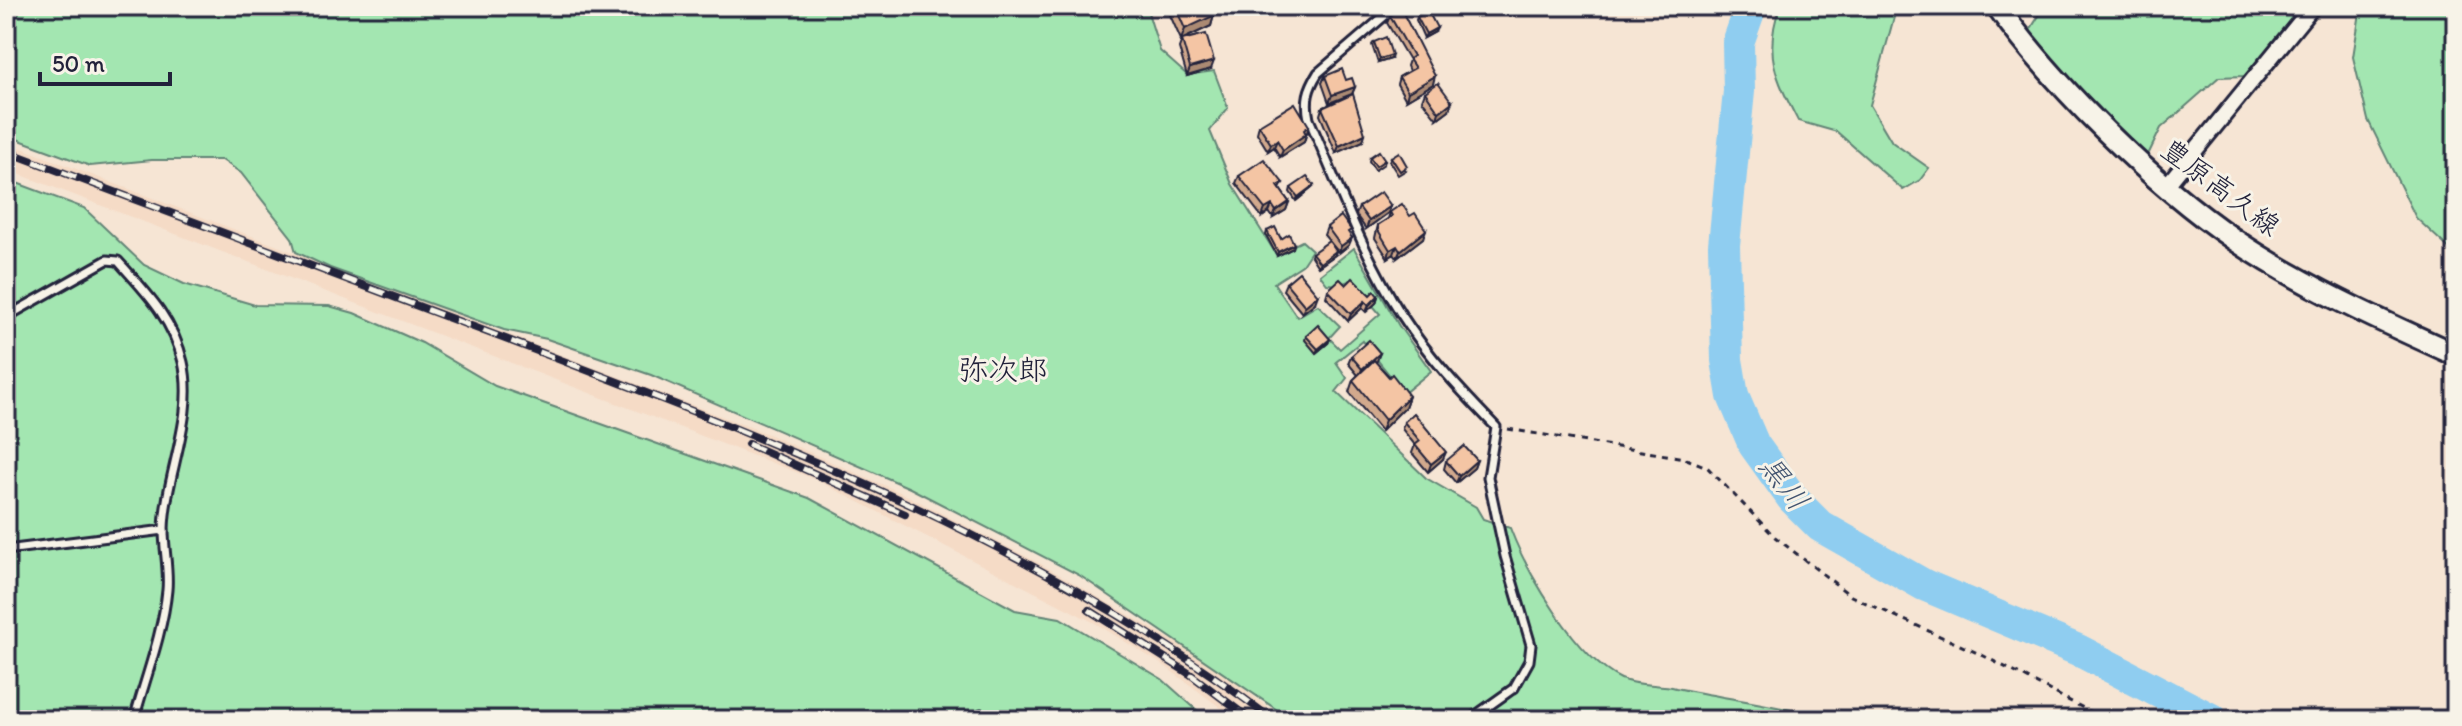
<svg xmlns="http://www.w3.org/2000/svg" width="2462" height="726" font-family="Itim,'Klee One',sans-serif">
	<style>
		.built { fill: #f5dbc6 }
		.green { fill: #a3e6b1; stroke: #628476; stroke-width: 2 }
		.lines { fill: none; stroke-linecap: round; stroke-linejoin: round }
		.river { stroke: #8fcdf0; stroke-width: 32 }
		.lane-casing { stroke: #22223b; stroke-width: 13 }
		.street-casing { stroke: #22223b; stroke-width: 20 }
		.secondary-casing { stroke: #22223b; stroke-width: 26 }
		.path { stroke: #22223b; stroke-width: 3; stroke-dasharray: 6 6; stroke-linecap: butt }
		.lane { stroke: #f7f3e8; stroke-width: 7 }
		.street { stroke: #f7f3e8; stroke-width: 14 }
		.secondary { stroke: #f7f3e8; stroke-width: 20 }
		.rail-casing { stroke: #22223b; stroke-width: 8 }
		.rail { stroke: #f7f3e8; stroke-width: 5; stroke-dasharray: 15; stroke-linecap: butt }
		.wall { fill: #d2a98d; stroke: #22223b; stroke-width: 2 }
		.shaded-wall { fill: #ab8a73; stroke: #22223b; stroke-width: 2 }
		.building { fill: #f4c5a4; stroke: #22223b; stroke-width: 2 }
		.labels { text-anchor: middle; stroke-width: 6; stroke-linejoin: round; paint-order: stroke }
		.street-label { font-size: 28px; fill: #22223b; stroke: #f7f3e8 }
		.neighbourhood-label { font-size: 30px; fill: #22223b; stroke: #f7f3e8 }
		.water-label { font-size: 30px; font-style: italic; fill: #435571; stroke: #f7f3e8 }
	</style>
	<rect width="100%" height="100%" fill="#f6e5d4"/>
	<filter id="ink" filterUnits="userSpaceOnUse"><feTurbulence type="fractalNoise" baseFrequency=".0125" numOctaves="2"/><feDisplacementMap in="SourceGraphic" scale="16" xChannelSelector="R" yChannelSelector="G"/><feConvolveMatrix kernelMatrix="1 2 1 2 8 2 1 2 1" color-interpolation-filters="sRGB"/></filter>
	<g filter="url(#ink)">
		<!-- built -->
		<polygon class="built" points="6,142 768,434 902,493 1041,564 1207,660 1284,720 1237,720 1166,667 1095,623 814,479 6,169"/>
		<!-- green -->
		<g class="green">
			<path d="M6,6h1140l14,45 27,24 27,-4 14,37 -18,23 22,53 44,70 26,-13 10,9 -10,15 -28,18 23,34 21,-12 22,21 -11,12 11,11 40,-35 -29,-34 -12,5 -12,-1 -7,-9 34,-27 45,78 32,45 -27,22 -42,-52 -26,21 11,16 -11,14 90,86 50,29 7,12 27,9c17,45 67,130 111,151 15,7 38,5 55,9 52,11 105,17 156,32h-540l-213,-145 -169,-87 -259,-113 -104,-36 -43,-9 -174,-62 -34,-16 -4,-14 -51,-65 -19,-13h-70l-62,6 -84,-31z"/>
			<path d="M1780,6h117l-27,99 22,37 37,26 -9,12 -17,10 -66,-58 -39,-11c-22,-43 -35,-67 -18,-115z"/>
			<polygon points="2045,6 2301,6 2245,76 2219,77 2161,128 2147,157 2102,117 2027,35"/>
			<polygon points="2361,6 2456,6 2456,255 2416,218 2368,120 2353,57"/>
			<polygon points="6,179 84,208 144,265 184,284 255,305 329,306 354,313 422,343 495,386 809,498 1015,610 1060,618 1162,679 1208,720 6,720"/>
		</g>
		<g class="lines">
			<!-- river -->
			<polyline class="river" points="1751,6 1738,43 1739,91 1724,245 1727,360 1733,396 1754,445 1792,498 1820,526 1924,585 2078,650 2213,720"/>
			<!-- lane casing -->
			<g class="lane-casing">
				<g id="lane">
					<path d="M1396,6l-78,67c-10,16 -13,27 -9,46 29,66 54,135 92,195 27,42 61,78 95,113l-8,50 17,79 26,89 -2,16 -15,27 -45,32"/>
					<path d="M6,317l101,-57 11,1c28,31 55,58 65,101 13,55 -18,113 -19,168 0,20 5,40 3,60 -4,43 -22,89 -33,130"/>
					<polyline points="6,550 164,530"/>
					<polyline points="975,720 981,714 985,720"/>
				</g>
			</g>
			<!-- street casing -->
			<g class="street-casing">
				<polyline id="street" points="2167,185 2313,6"/>
			</g>
			<!-- secondary casing -->
			<g class="secondary-casing">
				<path id="secondary" d="M1997,6c56,79 157,179 238,234 68,46 146,81 221,115"/>
			</g>
			<!-- path -->
			<polyline class="path" points="1508,429 1684,458 1707,467 1775,537 1851,596 1982,655 2106,720"/>
			<!-- lane -->
			<use href="#lane" class="lane"/>
			<!-- street -->
			<use href="#street" class="street"/>
			<!-- secondary -->
			<use href="#secondary" class="secondary"/>
			<!-- rail casing -->
			<g class="rail-casing">
				<g id="rail">
					<path d="M6,151c173,65 345,130 518,195 263,100 524,202 749,374"/>
					<polyline points="748,444 905,514"/>
					<polyline points="1089,610 1190,674 1251,720"/>
				</g>
			</g>
			<!-- rail -->
			<use href="#rail" class="rail"/>
		</g>
		<!-- wall -->
		<g class="wall">
			<polygon points="1166,6 1215,6 1216,7 1211,26 1181,40"/>
			<polygon points="1390,16 1433,84 1406,100 1397,84 1399,77 1409,71 1407,66 1409,60 1387,23"/>
			<polygon points="1417,17 1435,32 1424,38 1416,20"/>
			<polygon points="1182,40 1211,69 1187,76 1179,48"/>
			<polygon points="1374,42 1391,59 1378,63 1372,45"/>
			<polygon points="1325,76 1346,80 1355,87 1352,94 1363,141 1336,153 1320,115 1322,108 1351,95 1329,103 1322,83"/>
			<polygon points="1425,92 1449,110 1437,119 1422,100"/>
			<polygon points="1259,125 1309,126 1304,142 1280,157 1274,147 1268,151 1257,133"/>
			<polygon points="1370,157 1385,160 1384,164 1375,170 1369,161"/>
			<polygon points="1391,157 1406,170 1398,175 1389,161"/>
			<polygon points="1239,176 1283,183 1280,189 1289,202 1286,210 1273,218 1269,212 1262,217 1236,183"/>
			<polygon points="1291,188 1312,188 1296,201 1290,192"/>
			<polygon points="1359,207 1388,213 1366,229 1356,215"/>
			<polygon points="1390,212 1423,238 1397,258 1394,254 1388,258 1375,238 1378,225 1388,219"/>
			<polygon points="1327,227 1349,234 1349,245 1339,253 1324,235"/>
			<polygon points="1267,231 1294,244 1293,248 1277,256 1266,235"/>
			<polygon points="1312,253 1335,255 1318,267 1311,256"/>
			<polygon points="1286,283 1315,303 1302,313 1283,290"/>
			<polygon points="1346,285 1370,295 1378,296 1376,303 1366,312 1362,308 1348,321 1326,297 1328,290"/>
			<polygon points="1306,336 1328,343 1316,353 1305,340"/>
			<polygon points="1380,353 1375,362 1409,396 1405,407 1381,431 1349,392 1353,380 1358,375 1348,363 1351,356"/>
			<polygon points="1404,422 1443,459 1428,472 1412,453 1415,445 1402,429"/>
			<polygon points="1477,460 1474,468 1456,483 1444,469 1446,461"/>
		</g>
		<!-- shaded-wall -->
		<g class="shaded-wall">
			<polygon points="1216,7 1211,26 1181,40 1185,29"/>
			<polygon points="1437,28 1435,32 1424,38 1426,34"/>
			<polygon points="1392,55 1391,59 1378,63 1380,59"/>
			<polygon points="1214,61 1211,69 1187,76 1190,68"/>
			<polygon points="1435,76 1433,84 1406,100 1408,92"/>
			<polygon points="1355,87 1352,94 1329,103 1332,95"/>
			<polygon points="1452,102 1449,110 1437,119 1439,112"/>
			<polygon points="1306,134 1304,142 1280,157 1283,150"/>
			<polygon points="1365,134 1363,141 1336,153 1339,146"/>
			<polygon points="1277,140 1274,147 1268,151 1271,144"/>
			<polygon points="1314,185 1312,188 1296,201 1298,197"/>
			<polygon points="1289,202 1286,210 1273,218 1276,211"/>
			<polygon points="1272,205 1269,212 1262,217 1265,209"/>
			<polygon points="1391,206 1388,213 1366,229 1369,221"/>
			<polygon points="1426,230 1423,238 1397,258 1400,251"/>
			<polygon points="1352,238 1349,245 1339,253 1341,246"/>
			<polygon points="1294,244 1293,248 1277,256 1278,252"/>
			<polygon points="1397,246 1394,254 1388,258 1390,250"/>
			<polygon points="1336,251 1335,255 1318,267 1320,263"/>
			<polygon points="1318,295 1315,303 1302,313 1305,306"/>
			<polygon points="1378,296 1376,303 1366,312 1369,305"/>
			<polygon points="1365,301 1362,308 1348,321 1351,314"/>
			<polygon points="1330,339 1328,343 1316,353 1318,349"/>
			<polygon points="1380,353 1377,361 1359,376 1362,369"/>
			<polygon points="1409,396 1405,407 1381,431 1385,420"/>
			<polygon points="1446,452 1443,459 1428,472 1431,464"/>
			<polygon points="1477,460 1474,468 1456,483 1459,476"/>
		</g>
		<!-- building -->
		<g class="building">
			<polygon points="1175,6 1215,6 1216,7 1212,9 1215,15 1185,29"/>
			<polygon points="1401,9 1435,76 1408,92 1399,77 1415,68 1409,59 1413,56 1390,16"/>
			<polygon points="1428,11 1437,28 1426,34 1417,17"/>
			<polygon points="1206,34 1214,61 1190,68 1182,40"/>
			<polygon points="1386,37 1392,55 1380,59 1374,42"/>
			<polygon points="1342,69 1346,80 1352,78 1355,87 1332,95 1325,76"/>
			<polygon points="1438,83 1452,102 1439,112 1425,92"/>
			<polygon points="1353,94 1365,134 1339,146 1322,108"/>
			<polygon points="1295,103 1309,126 1304,130 1306,134 1283,150 1277,140 1271,144 1259,125"/>
			<polygon points="1379,151 1385,160 1376,166 1370,157"/>
			<polygon points="1399,152 1407,166 1400,171 1391,157"/>
			<polygon points="1264,159 1283,183 1278,186 1289,202 1276,211 1272,205 1265,209 1239,176"/>
			<polygon points="1307,177 1314,185 1298,197 1291,188"/>
			<polygon points="1381,192 1391,206 1369,221 1359,207"/>
			<polygon points="1402,204 1410,216 1415,213 1426,230 1400,251 1397,246 1390,250 1378,230 1378,225 1392,216 1390,212"/>
			<polygon points="1341,216 1351,230 1348,232 1352,238 1341,246 1327,227"/>
			<polygon points="1275,227 1281,239 1289,234 1294,244 1278,252 1267,231"/>
			<polygon points="1329,241 1336,251 1320,263 1312,253"/>
			<polygon points="1299,272 1318,295 1305,306 1286,283"/>
			<polygon points="1353,278 1370,295 1374,291 1378,296 1369,305 1365,301 1351,314 1328,290 1340,279 1346,285"/>
			<polygon points="1318,325 1330,339 1318,349 1306,336"/>
			<polygon points="1369,340 1380,353 1362,369 1351,356"/>
			<polygon points="1374,360 1389,377 1392,374 1409,396 1385,420 1353,380"/>
			<polygon points="1414,413 1446,452 1431,464 1415,445 1420,441 1404,422"/>
			<polygon points="1464,446 1477,460 1459,476 1446,461"/>
		</g>
	</g>
	<g class="labels">
		<!-- street labels -->
		<g class="street-label">
			<text transform="translate(2221 187) rotate(37)" y="10">豊原高久線</text>
		</g>
		<!-- neighbourhood labels -->
		<g class="neighbourhood-label">
			<text x="1003" y="380">弥次郎</text>
		</g>
		<!-- water labels -->
		<g class="water-label">
			<text transform="translate(1784 483) rotate(52)" y="10">黒川</text>
		</g>
	</g>
	<!-- margin -->
	<rect width="2462" height="726" fill="none" stroke="#f7f3e8" stroke-width="32"/>
	<rect x="16" y="16" width="2430" height="694" fill="none" stroke="#22223b" stroke-width="3" filter="url(#ink)"/>
	<!-- scale -->
	<path d="M40 72v12h130v-12" fill="none" stroke="#22223b" stroke-width="4"/>
	<text x="52" y="72" font-size="24" fill="#22223b" stroke="#f7f3e8" stroke-width="6" paint-order="stroke">50 m</text>
</svg>
